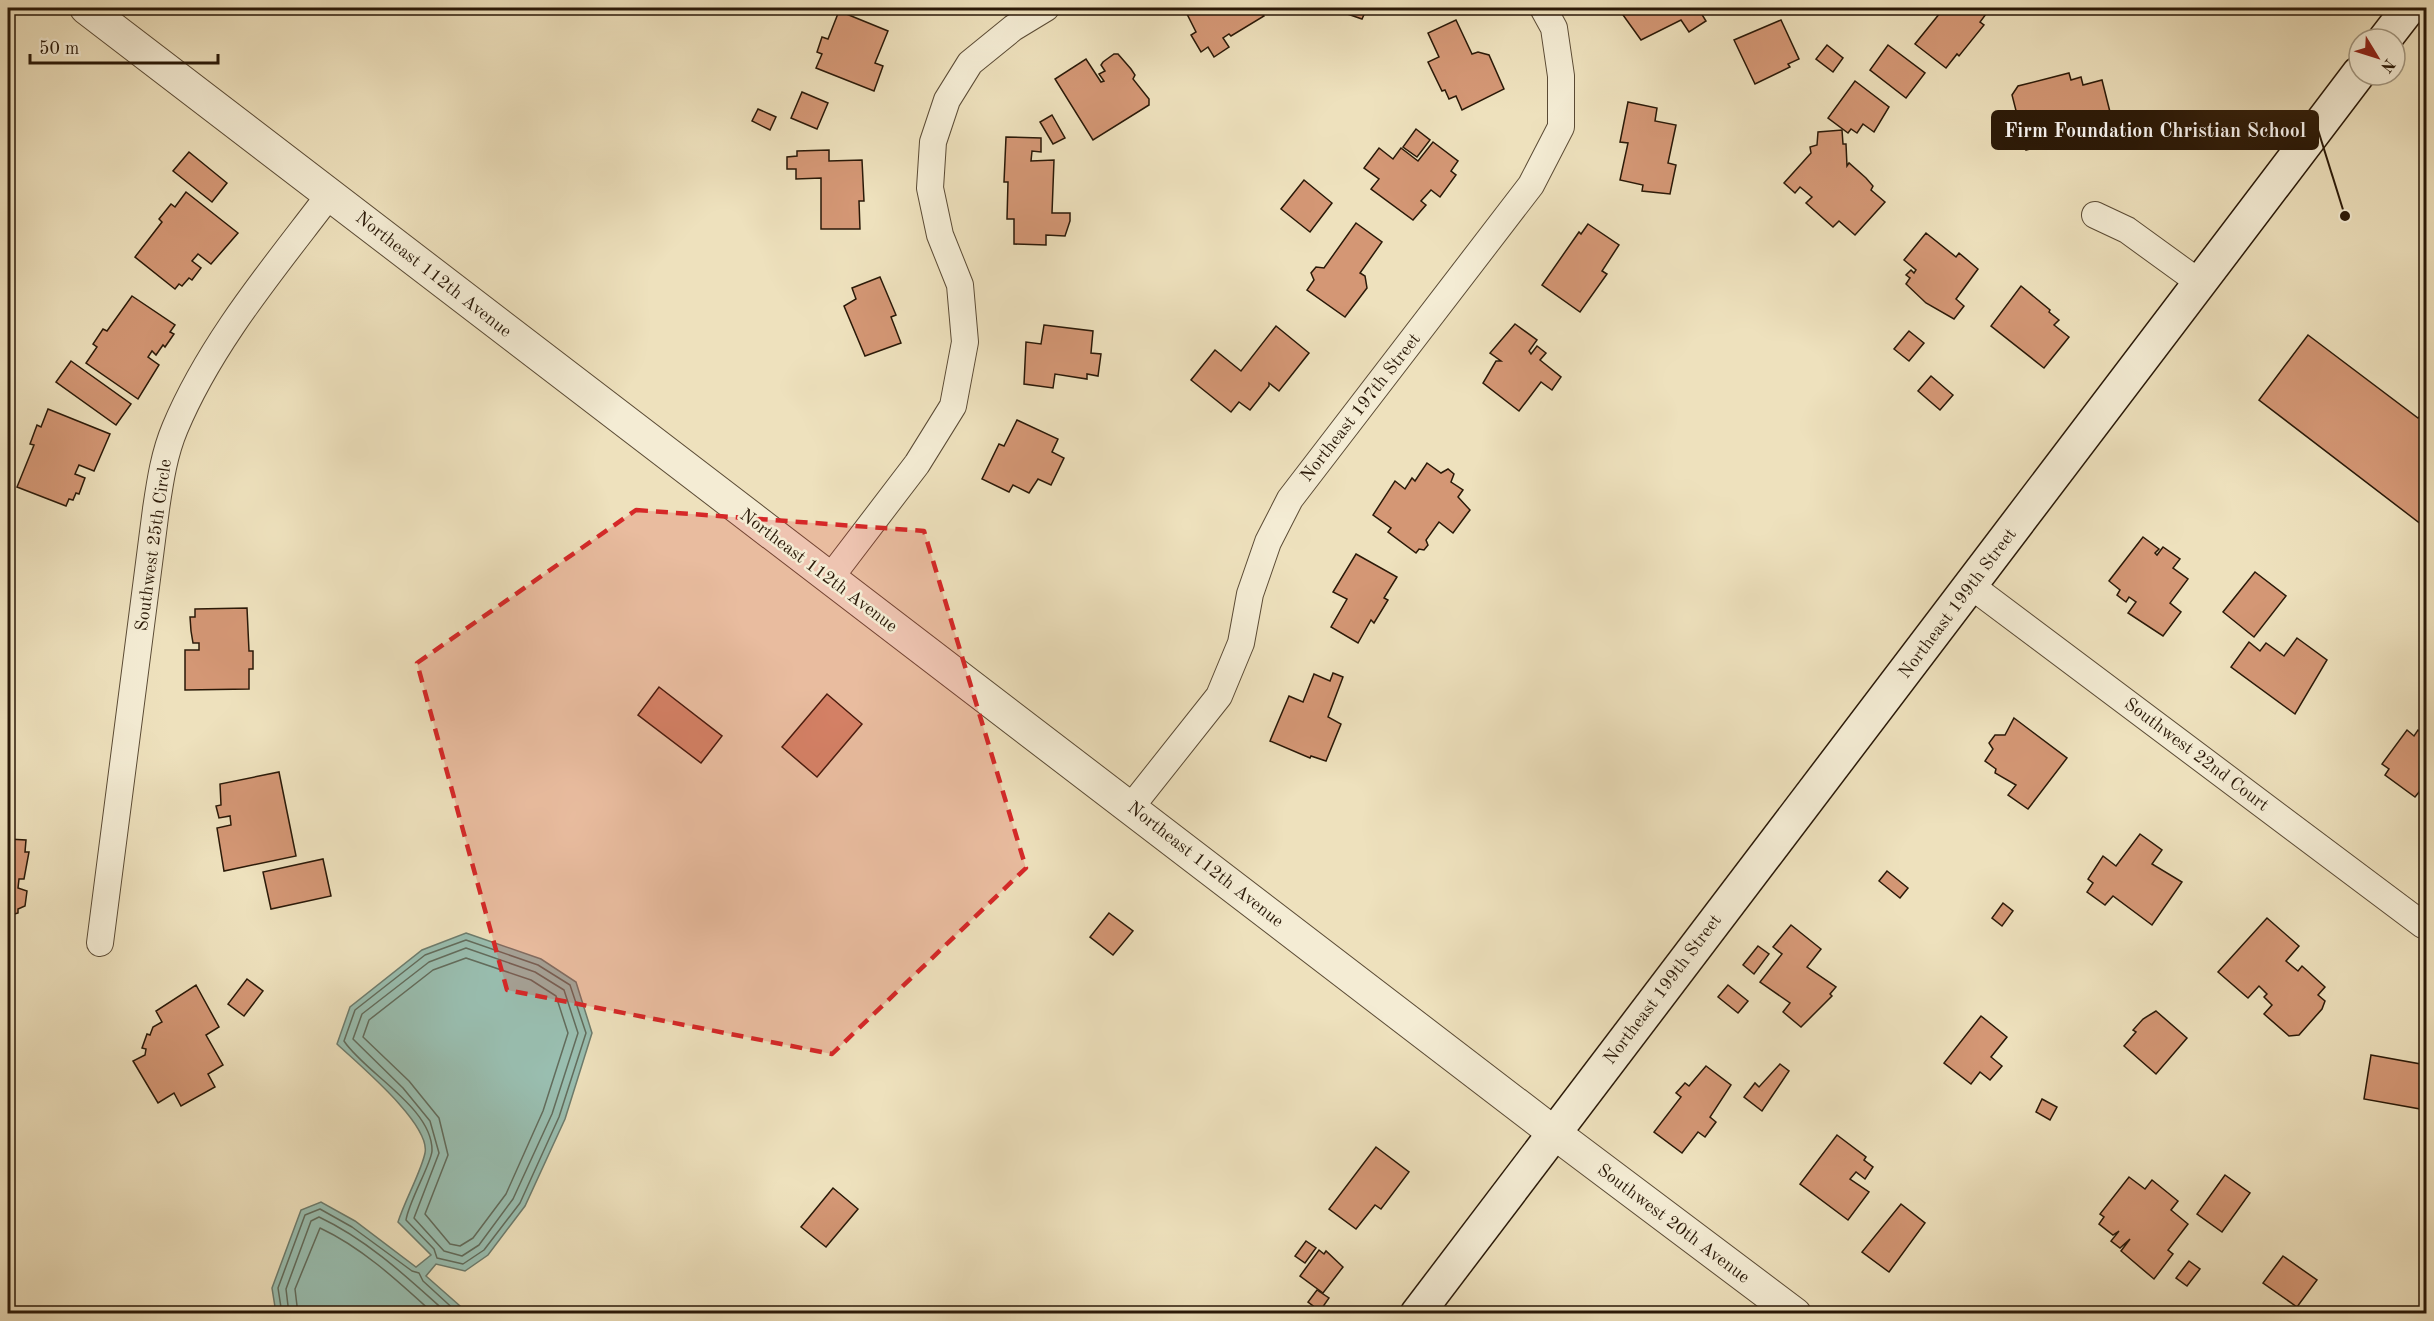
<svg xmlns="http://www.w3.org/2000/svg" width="2434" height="1321" font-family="'Old Standard TT',serif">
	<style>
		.water { fill: #99beb0; stroke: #6d7c6d; stroke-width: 1.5 }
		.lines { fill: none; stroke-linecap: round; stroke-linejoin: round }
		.shore { stroke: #626c5c; stroke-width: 1.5 }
		.building { fill: #d49775; stroke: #2a1908; stroke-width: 1.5 }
		.minor-casing { stroke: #5b4b35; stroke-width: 28 }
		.tertiary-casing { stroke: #5b4b35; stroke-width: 34 }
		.secondary-casing { stroke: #2a1908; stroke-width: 36 }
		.minor { stroke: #f4ecd4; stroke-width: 26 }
		.tertiary { stroke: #f4ecd4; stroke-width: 32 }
		.secondary { stroke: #f4ecd4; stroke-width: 33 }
		.marked { fill: #d62828; fill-opacity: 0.2; stroke: #d62828; stroke-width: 4.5; stroke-dasharray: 12 8; stroke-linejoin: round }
		.labels { text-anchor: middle; stroke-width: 5; stroke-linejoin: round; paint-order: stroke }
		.street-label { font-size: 18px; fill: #2a1908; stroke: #f4ecd4 }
		.leader { fill: none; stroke: #2a1908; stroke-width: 2 }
		.callout-dot { fill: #2a1908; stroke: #f4ecd4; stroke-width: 2 }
		.callout { fill: #2a1908; stroke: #2a1908; stroke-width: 2 }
		.callout-label { font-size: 20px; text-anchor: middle; font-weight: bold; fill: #fff }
	</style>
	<rect width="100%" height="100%" fill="#eee1bd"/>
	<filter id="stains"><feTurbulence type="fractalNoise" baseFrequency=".00333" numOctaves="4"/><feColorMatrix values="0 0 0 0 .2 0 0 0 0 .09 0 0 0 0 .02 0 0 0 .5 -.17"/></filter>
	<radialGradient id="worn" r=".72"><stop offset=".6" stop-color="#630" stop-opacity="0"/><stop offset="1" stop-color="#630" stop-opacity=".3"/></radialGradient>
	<!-- water -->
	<path class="water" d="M466,933l75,26 35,23 16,51 -27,86 -40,87 -37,49 -23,16 -29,-7 -10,12 42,37h-192l-4,-25 29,-78 20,-8 34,19 61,46 15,-12 -33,-33c7,-22 23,-50 27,-69 6,-29 -68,-90 -88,-109l13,-37 72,-57z"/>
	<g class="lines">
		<!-- shore -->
		<g class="shore">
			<path d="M466,940l72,25 32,20 16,48 -27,84 -39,86 -36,47 -21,14 -26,-6 -3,-9 -28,-29c3,-19 25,-56 26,-69 1,-43 -67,-78 -88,-110l11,-31 70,-55z"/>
			<polygon points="466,948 535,972 564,990 578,1033 552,1114 513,1199 479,1245 462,1256 444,1251 414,1218 439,1153 430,1121 403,1088 353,1039 362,1014 429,962"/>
			<polygon points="466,958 531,980 556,996 568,1033 543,1111 506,1194 473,1238 460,1246 450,1244 425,1214 448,1155 439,1118 409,1081 363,1037 369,1020 433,970"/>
			<polyline points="282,1314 278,1288 305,1215 320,1209 352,1227 412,1271 419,1273 423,1281 459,1314"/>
			<path d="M289,1314l-3,-25 25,-68 8,-4c49,23 89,61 129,97"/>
			<path d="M298,1314l-3,-25 25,-61c43,20 80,55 114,86"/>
		</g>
	</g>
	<!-- building -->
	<g class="building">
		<polygon points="1194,8 1259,8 1264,16 1231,36 1229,34 1223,38 1229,47 1214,57 1208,47 1201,52 1191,35 1196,32 1186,12"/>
		<polygon points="1330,8 1367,8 1362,19"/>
		<polygon points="1618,8 1698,8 1706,21 1689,32 1681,20 1641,40"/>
		<polygon points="1944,8 1985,8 1989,10 1980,22 1984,25 1959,56 1957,54 1946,68 1915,44"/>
		<polygon points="839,11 888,31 875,63 883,66 874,91 816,68 822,54 817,52 822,37 828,39"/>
		<polygon points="1456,20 1472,54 1478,52 1489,55 1504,89 1462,110 1456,96 1449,99 1445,90 1442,91 1428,62 1439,57 1428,33"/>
		<polygon points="1781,20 1799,59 1788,64 1790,67 1755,84 1734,40"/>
		<polygon points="1827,45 1843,58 1833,72 1816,59"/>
		<polygon points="1888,45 1925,73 1906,98 1870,70"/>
		<polygon points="1114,54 1118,54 1131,69 1135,75 1133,79 1149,99 1149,105 1093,140 1055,79 1086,59 1101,82 1104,81 1099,74 1105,71 1101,65 1103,62"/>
		<polygon points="2069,73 2071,80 2081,77 2083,85 2102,80 2114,128 2026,150 2012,95 2018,86"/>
		<polygon points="1855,81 1889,107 1874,132 1863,124 1857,133 1851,129 1848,133 1828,118"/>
		<polygon points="802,92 828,103 817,129 791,118"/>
		<polygon points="1628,102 1657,108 1655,121 1676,125 1668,163 1676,165 1670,194 1642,191 1643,185 1620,180 1628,143 1620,142"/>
		<polygon points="758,109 776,117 770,130 752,121"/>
		<polygon points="1052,115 1065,138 1053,144 1040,122"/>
		<polygon points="1416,129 1430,140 1417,157 1403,147"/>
		<polygon points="1842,130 1843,144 1846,144 1847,166 1849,163 1866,178 1873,186 1871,190 1885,202 1855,235 1839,221 1833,227 1806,203 1812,197 1800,187 1795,193 1784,183 1811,153 1810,147 1817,145 1818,132"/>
		<polygon points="1006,137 1041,138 1041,152 1032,151 1031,161 1054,160 1052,213 1070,213 1070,221 1065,236 1046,235 1046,245 1014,244 1014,219 1007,219 1008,182 1004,182"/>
		<polygon points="1433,142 1458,161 1451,171 1456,175 1440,197 1431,190 1421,201 1426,205 1413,220 1371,189 1379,179 1364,168 1379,148 1393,159 1401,148 1418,161"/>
		<polygon points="829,150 829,161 862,160 864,201 859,201 860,229 821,229 821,178 796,179 796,169 787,169 787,157 797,156 797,151"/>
		<polygon points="189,152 227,183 212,202 173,171"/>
		<polygon points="1304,180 1332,203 1310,232 1281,209"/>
		<polygon points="186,192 238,233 211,264 198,254 192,261 201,268 192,280 189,278 182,286 179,284 175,289 135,257 162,222 159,219 171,204 175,207"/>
		<polygon points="1356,223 1382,242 1360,273 1365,276 1367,288 1345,317 1307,290 1314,280 1311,273 1316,267 1324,268"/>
		<polygon points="1588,224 1619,245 1602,271 1607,274 1580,312 1542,285 1579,232 1581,234"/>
		<polygon points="1926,233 1956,257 1959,253 1978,269 1956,299 1964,306 1954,319 1926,303 1906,284 1910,278 1906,275 1911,270 1914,273 1916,270 1904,260"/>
		<polygon points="880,277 896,315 891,317 901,343 865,356 844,306 856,299 852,288"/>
		<polygon points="2021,286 2050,310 2049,312 2059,320 2054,325 2069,337 2044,368 1991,326"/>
		<polygon points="132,296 175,325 170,332 174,334 165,347 163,345 156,355 152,351 148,357 159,365 138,399 86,363 97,347 93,344 103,329 107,331"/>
		<polygon points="1515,324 1537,340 1529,351 1531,354 1537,346 1546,353 1540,360 1561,377 1552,390 1541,382 1519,411 1483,383 1496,361 1501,361 1490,353"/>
		<polygon points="1044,325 1093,331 1091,353 1101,354 1098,376 1087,374 1087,379 1055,374 1053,388 1024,384 1026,342 1041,344"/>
		<polygon points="1276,326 1309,353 1279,391 1269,383 1269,386 1250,410 1239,402 1231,412 1191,380 1215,350 1241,371"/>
		<polygon points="1909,331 1924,343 1909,361 1894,349"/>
		<polygon points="2308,335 2418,418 2426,410 2426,528 2259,400"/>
		<polygon points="71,361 131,404 116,425 56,382"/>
		<polygon points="1931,376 1953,395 1940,410 1918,391"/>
		<polygon points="48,409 110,434 94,471 79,465 75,474 85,478 79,494 76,493 73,500 69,499 66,506 17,487 34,445 30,444 37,425 41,427"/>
		<polygon points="1017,420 1058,439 1052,452 1064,458 1051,485 1038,479 1029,493 1013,485 1009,492 982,479 999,444 1004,446"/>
		<polygon points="1427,463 1441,473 1448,469 1454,474 1451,482 1463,490 1458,497 1470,510 1453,533 1439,522 1426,540 1428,545 1424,550 1419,549 1416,553 1388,532 1391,528 1373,515 1395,481 1405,489 1412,478 1415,481"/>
		<polygon points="2143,537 2159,549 2155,553 2157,555 2163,547 2180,559 2173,568 2188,579 2170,603 2181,612 2163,636 2128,613 2136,602 2129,597 2126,602 2117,595 2120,590 2109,581"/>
		<polygon points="1356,554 1397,577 1384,598 1388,600 1374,623 1371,620 1358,643 1331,627 1347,599 1333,592"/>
		<polygon points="2255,572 2286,596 2254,637 2223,612"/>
		<polygon points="247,608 249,651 253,651 253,669 249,669 249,689 185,690 185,650 199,650 199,643 193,643 191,631 190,617 195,617 195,609"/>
		<polygon points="2297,638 2327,660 2295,714 2231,667 2249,642 2260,651 2266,643 2284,656"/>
		<polygon points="1333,673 1343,677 1328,717 1341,724 1326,761 1311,756 1310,758 1270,741 1289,696 1303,702 1314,674 1330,681"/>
		<polygon points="659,687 722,736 701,763 638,715"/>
		<polygon points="827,694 862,724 817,777 782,747"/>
		<polygon points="2014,718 2067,758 2028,809 2008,795 2016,785 1995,773 1996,769 1985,761 1993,749 1989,743 1995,735 2005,735"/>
		<polygon points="2407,730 2414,736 2418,730 2426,736 2426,797 2419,792 2415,797 2385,775 2389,769 2382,764"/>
		<polygon points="279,772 296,856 224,871 217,828 231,825 230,816 219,818 216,806 221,805 220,784"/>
		<polygon points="2140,834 2162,850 2152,864 2182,882 2152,925 2113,896 2105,905 2087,892 2093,883 2088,879 2103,856 2116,866"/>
		<polygon points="8,839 26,840 25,852 29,852 24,879 19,879 18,888 27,891 25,906 18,909 18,913 8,916"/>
		<polygon points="323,859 331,896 271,909 263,872"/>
		<polygon points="1887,871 1908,888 1900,898 1879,881"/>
		<polygon points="2003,903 2013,911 2002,926 1992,918"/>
		<polygon points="1109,913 1133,931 1113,955 1090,937"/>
		<polygon points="2267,918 2299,946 2286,961 2298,971 2302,966 2325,987 2318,995 2325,1001 2322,1009 2299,1035 2289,1036 2264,1014 2272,1005 2264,997 2267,994 2259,986 2248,998 2218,972"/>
		<polygon points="1791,925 1821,949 1807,967 1836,987 1830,994 1832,996 1801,1027 1783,1012 1790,1003 1760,982 1782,954 1773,947"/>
		<polygon points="8,937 14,961 8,963"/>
		<polygon points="1758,946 1769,954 1754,974 1743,965"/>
		<polygon points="247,979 263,991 244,1016 228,1004"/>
		<polygon points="196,985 219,1027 206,1035 223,1065 208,1074 215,1087 181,1106 174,1093 158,1103 133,1061 145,1055 146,1049 142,1048 147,1034 150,1035 153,1027 162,1022 156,1011"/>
		<polygon points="1728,985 1748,1001 1738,1013 1718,997"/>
		<polygon points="2156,1011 2187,1038 2156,1074 2124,1046 2136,1032 2133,1030 2143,1019"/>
		<polygon points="1981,1016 2007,1037 1991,1057 2002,1066 1990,1080 1980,1072 1971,1084 1944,1063"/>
		<polygon points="2371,1055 2426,1065 2426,1110 2364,1099"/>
		<polygon points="1780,1064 1789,1071 1762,1111 1744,1097 1755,1083 1759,1087"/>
		<polygon points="1706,1066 1731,1085 1710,1117 1716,1122 1705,1137 1698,1132 1682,1153 1654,1132 1681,1097 1676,1093 1685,1083 1689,1086"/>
		<polygon points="2042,1099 2057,1107 2050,1120 2036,1112"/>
		<polygon points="1837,1135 1866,1157 1864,1160 1873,1167 1865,1179 1856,1172 1850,1179 1869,1192 1848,1220 1800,1184"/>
		<polygon points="1376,1147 1409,1172 1381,1209 1375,1205 1356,1229 1329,1209"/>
		<polygon points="2225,1175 2250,1193 2222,1232 2197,1214"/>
		<polygon points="2129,1177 2145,1189 2152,1180 2178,1201 2171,1210 2188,1224 2168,1250 2173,1254 2154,1279 2121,1251 2130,1239 2120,1248 2111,1241 2119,1231 2113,1235 2099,1224 2104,1217 2100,1214"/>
		<polygon points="833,1188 858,1209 826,1247 801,1227"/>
		<polygon points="1901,1204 1925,1223 1889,1272 1862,1252"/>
		<polygon points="1306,1241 1316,1248 1305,1263 1295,1256"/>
		<polygon points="1319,1250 1324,1254 1326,1251 1343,1267 1323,1293 1300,1276"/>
		<polygon points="2283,1256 2317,1280 2297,1307 2263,1283"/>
		<polygon points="2189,1261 2200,1269 2187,1286 2176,1278"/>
		<polygon points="1317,1290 1329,1298 1320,1311 1308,1302"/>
	</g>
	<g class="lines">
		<!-- minor casing -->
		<g class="minor-casing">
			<g id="minor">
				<polyline points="2095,215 2127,230 2200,283"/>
				<polyline points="830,578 917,464 953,406 965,342 960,285 940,235 930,188 933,142 947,100 970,63 1013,28 1046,8"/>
				<polyline points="1970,585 2423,925"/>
				<polyline points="1131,807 1219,696 1241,643 1250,594 1268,542 1290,499 1531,185 1561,127 1561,76 1554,28 1543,8"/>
				<path d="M100,943l56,-434c4,-27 8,-55 19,-81 36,-86 99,-160 155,-234"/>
			</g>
		</g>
		<!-- tertiary casing -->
		<g class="tertiary-casing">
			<polyline id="tertiary" points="86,8 1553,1132 1795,1314"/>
		</g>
		<!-- secondary casing -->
		<g class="secondary-casing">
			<g id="secondary">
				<polyline points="2385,39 2409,8"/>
				<polyline points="1417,1314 2359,73"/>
			</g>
		</g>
		<!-- minor -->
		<use href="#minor" class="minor"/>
		<!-- tertiary -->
		<use href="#tertiary" class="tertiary"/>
		<!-- secondary -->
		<use href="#secondary" class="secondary"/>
	</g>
	<!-- marked area -->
	<path class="marked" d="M636,510l288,21 102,337 -194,186 -325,-64 -90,-327z"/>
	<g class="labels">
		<!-- street labels -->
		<g class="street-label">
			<text transform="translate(434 274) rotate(38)" y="6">Northeast 112th Avenue</text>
			<text transform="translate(1360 407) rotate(-52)" y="6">Northeast 197th Street</text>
			<text transform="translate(153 545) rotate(-82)" y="6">Southwest 25th Circle</text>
			<text transform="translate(819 570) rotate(37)" y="6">Northeast 112th Avenue</text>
			<text transform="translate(1957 603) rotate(-53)" y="6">Northeast 199th Street</text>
			<text transform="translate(2197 754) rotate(37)" y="6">Southwest 22nd Court</text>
			<text transform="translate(1206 864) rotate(38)" y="6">Northeast 112th Avenue</text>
			<text transform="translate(1662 989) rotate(-53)" y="6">Northeast 199th Street</text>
			<text transform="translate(1674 1223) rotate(37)" y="6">Southwest 20th Avenue</text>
		</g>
	</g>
	<!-- callouts -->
	<path class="leader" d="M2345 216L2318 130"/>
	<circle class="callout-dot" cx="2345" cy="216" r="6"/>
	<rect class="callout" x="1992" y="111" width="326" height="38" rx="6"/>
	<g class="callout-label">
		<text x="2155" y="137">Firm Foundation Christian School</text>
	</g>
	<!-- margin -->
	<rect width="2434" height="1321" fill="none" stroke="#eee1bd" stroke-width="30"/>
	<rect x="9" y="9" width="2416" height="1303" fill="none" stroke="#2a1908" stroke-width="3"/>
	<rect x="15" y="15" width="2404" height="1291" fill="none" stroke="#2a1908" stroke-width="1.5"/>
	<!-- north arrow -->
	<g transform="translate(2377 57) rotate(128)"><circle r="28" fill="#f4ecd4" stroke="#a39882" stroke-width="1.5"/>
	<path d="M0-4.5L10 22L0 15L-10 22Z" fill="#8f2418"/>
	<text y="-9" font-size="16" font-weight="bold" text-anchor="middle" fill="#2a1908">N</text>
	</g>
	<!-- scale -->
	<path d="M30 54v9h188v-9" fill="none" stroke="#2a1908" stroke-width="3"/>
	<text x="39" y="54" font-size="18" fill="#2a1908" stroke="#f4ecd4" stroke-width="4.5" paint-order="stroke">50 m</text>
	<rect width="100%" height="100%" filter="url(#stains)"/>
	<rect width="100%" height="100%" fill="url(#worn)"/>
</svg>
